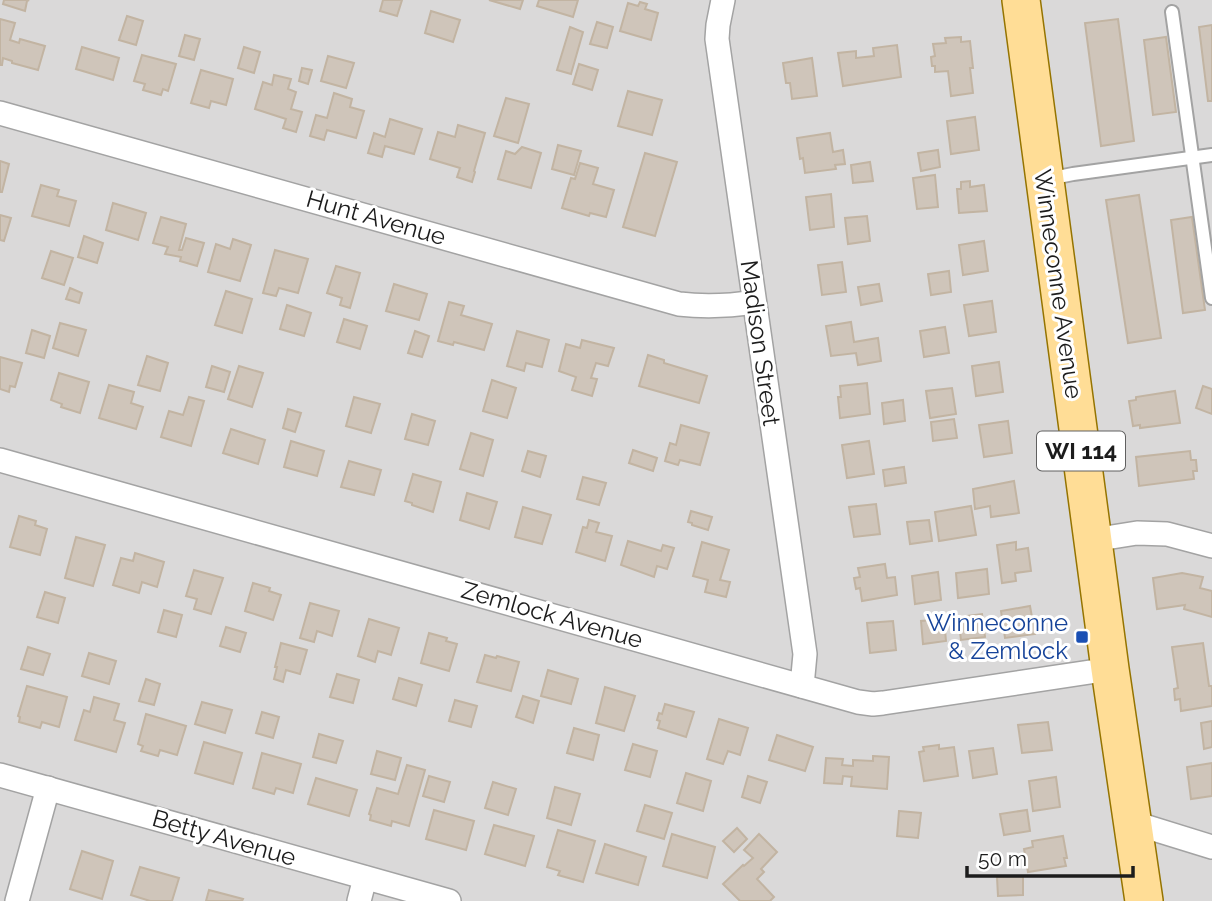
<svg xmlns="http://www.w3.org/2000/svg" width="1212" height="901" font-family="Raleway,sans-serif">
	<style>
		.residential { fill: #dad9d9 }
		.building { fill: #cfc5ba; stroke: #c2b4a2; stroke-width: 2 }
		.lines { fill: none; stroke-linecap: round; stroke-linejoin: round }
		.lane-casing { stroke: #a3a3a3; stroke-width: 16 }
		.street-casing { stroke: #a3a3a3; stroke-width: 26 }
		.primary-casing { stroke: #957400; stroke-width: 40 }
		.lane { stroke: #fff; stroke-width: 12 }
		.street { stroke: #fff; stroke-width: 23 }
		.primary { stroke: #ffdd96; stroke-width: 37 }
		.transit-dot { fill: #1a4fb4; stroke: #fff; stroke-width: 2.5 }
		.labels { text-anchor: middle; stroke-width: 6; stroke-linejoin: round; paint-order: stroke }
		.shield { fill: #fff; stroke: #606060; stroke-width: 2 }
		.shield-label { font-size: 23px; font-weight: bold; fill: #1c1c1c }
		.street-label { font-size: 24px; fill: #1c1c1c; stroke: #fff }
		.transit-label { font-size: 24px; fill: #164399; stroke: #fff; text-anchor: end }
	</style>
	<rect width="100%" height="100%" fill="#efece1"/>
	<!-- residential -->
	<rect class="residential" x="0" y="0" width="1212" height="901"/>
	<!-- building -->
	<g class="building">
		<polygon points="4,0 29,0 27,1 25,11 3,4"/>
		<polygon points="383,0 402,0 397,16 380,11"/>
		<polygon points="489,0 523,0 520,9"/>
		<polygon points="539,0 578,0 573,17 537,6"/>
		<polygon points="640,2 647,4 645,9 658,13 651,40 620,31 628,3 638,6"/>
		<polygon points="431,11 460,20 453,42 425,33"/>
		<polygon points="127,16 143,21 136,45 119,40"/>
		<polygon points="0,19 15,23 10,40 19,43 20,39 45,46 38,70 12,63 12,61 3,58 2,65 0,65"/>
		<polygon points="1118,19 1134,141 1101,146 1085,23"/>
		<polygon points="597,22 613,27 607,48 590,44"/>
		<polygon points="1212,25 1212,101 1208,101 1199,27"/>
		<polygon points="570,27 583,32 571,74 557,70"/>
		<polygon points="185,35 200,39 194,60 179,56"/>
		<polygon points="961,37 961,42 970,41 973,68 970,68 973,93 951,96 948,71 935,72 935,66 932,66 931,57 935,56 933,44 946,43 945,38"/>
		<polygon points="1166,37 1176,112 1153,115 1144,40"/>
		<polygon points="897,45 901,77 843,86 838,53 856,51 856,58 874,56 873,48"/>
		<polygon points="82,47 119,58 113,80 76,69"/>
		<polygon points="244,47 260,52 254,73 238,68"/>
		<polygon points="142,55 176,64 168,91 163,89 161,95 143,90 145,84 134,81"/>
		<polygon points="328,56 354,63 346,88 321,81"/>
		<polygon points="812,58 817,96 792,99 790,83 786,83 783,63"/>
		<polygon points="579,64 598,70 592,90 573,84"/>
		<polygon points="302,68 312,70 308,84 299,81"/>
		<polygon points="201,70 233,79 226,105 211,101 209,108 191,103"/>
		<polygon points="274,75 291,79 288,89 296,92 291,109 302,112 296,132 283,128 286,119 255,109 263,82 272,85"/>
		<polygon points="628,91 662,100 652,135 618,126"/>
		<polygon points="334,93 352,99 350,107 364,111 356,138 327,130 324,140 310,136 316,115 327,118"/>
		<polygon points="506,98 529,104 518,143 494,136"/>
		<polygon points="975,117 979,150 951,154 947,121"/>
		<polygon points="390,119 422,129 414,154 385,146 382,157 368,153 374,133 385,137"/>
		<polygon points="458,125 485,133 474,171 475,172 472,182 457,177 460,168 430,159 438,132 455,137"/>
		<polygon points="830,133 833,152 843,150 845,164 835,165 836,169 805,173 803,158 800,159 797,138"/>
		<polygon points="558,145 581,151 574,175 552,169"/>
		<polygon points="522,147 541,153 531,188 498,179 506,151 515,154"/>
		<polygon points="938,150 940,167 921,171 918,153"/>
		<polygon points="645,153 677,162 655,236 623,227"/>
		<polygon points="0,161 9,164 2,192 0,192"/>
		<polygon points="870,162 873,181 853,183 851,165"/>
		<polygon points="580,163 598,168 593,184 614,190 606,217 590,213 589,216 562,208 571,178 575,179"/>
		<polygon points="935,175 938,207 917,209 913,178"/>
		<polygon points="970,181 970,187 984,185 987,211 959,213 957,189 961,189 961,182"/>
		<polygon points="41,185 59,190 57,196 76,201 69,226 32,216"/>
		<polygon points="831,194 834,227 810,230 806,197"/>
		<polygon points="1139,195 1161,338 1128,343 1106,200"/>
		<polygon points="113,203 146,213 138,240 106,230"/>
		<polygon points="0,215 11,218 4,241 0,240"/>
		<polygon points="867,216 870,241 848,244 845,218"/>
		<polygon points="161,217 186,224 179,250 182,250 186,238 204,243 197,266 180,261 181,257 165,254 168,247 153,243"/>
		<polygon points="1192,217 1205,310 1183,313 1171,220"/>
		<polygon points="84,236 103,243 97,263 78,257"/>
		<polygon points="233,239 251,245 240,281 208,272 216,244 230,249"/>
		<polygon points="984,241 988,271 963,275 959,245"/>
		<polygon points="275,250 308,259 298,293 279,288 276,296 263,293"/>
		<polygon points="51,251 73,258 64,285 42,278"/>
		<polygon points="842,262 846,292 822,295 818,265"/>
		<polygon points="336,266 360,273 350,308 340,305 342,298 327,293"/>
		<polygon points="949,271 951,292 931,295 928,274"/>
		<polygon points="394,284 427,294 419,320 386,311"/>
		<polygon points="879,284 882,301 861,305 858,287"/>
		<polygon points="70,288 82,293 79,303 66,299"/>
		<polygon points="226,291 252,299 242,333 215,325"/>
		<polygon points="992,301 996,332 969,336 964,305"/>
		<polygon points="449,302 464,306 461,315 492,324 484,350 454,342 453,345 438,341"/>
		<polygon points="287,305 311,313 304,336 280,329"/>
		<polygon points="344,319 367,326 360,349 337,342"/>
		<polygon points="851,322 854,342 878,338 881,361 858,365 856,353 831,356 826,326"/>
		<polygon points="60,323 86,330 78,356 53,348"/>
		<polygon points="945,327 949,353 924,357 920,331"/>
		<polygon points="32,330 50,336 44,358 26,353"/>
		<polygon points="415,331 429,336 422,357 408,353"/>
		<polygon points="517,331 549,340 542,367 526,363 524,371 507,366"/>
		<polygon points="582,340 614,348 608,366 596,363 591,378 597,379 592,396 572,390 576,377 559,371 566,344 580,348"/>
		<polygon points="648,355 664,360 664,363 707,376 699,403 639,386"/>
		<polygon points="147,356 168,363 160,391 138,385"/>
		<polygon points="0,357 22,363 15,387 10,386 9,392 0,389"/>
		<polygon points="999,362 1003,392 976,396 972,366"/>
		<polygon points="212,366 230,372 224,392 206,387"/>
		<polygon points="239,366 263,373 252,407 228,399"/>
		<polygon points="59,373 89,382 80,413 61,407 62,404 51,400"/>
		<polygon points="492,380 516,388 507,418 483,411"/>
		<polygon points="867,383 870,414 840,418 838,397 841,397 840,386"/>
		<polygon points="109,385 134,392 131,403 143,407 136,429 99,418"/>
		<polygon points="1203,386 1212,389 1212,414 1196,408"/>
		<polygon points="952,388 956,414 930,418 926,391"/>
		<polygon points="1175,391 1180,423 1140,428 1140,425 1133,426 1129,401 1136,400 1136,397"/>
		<polygon points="189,397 204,401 191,446 161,437 169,411 183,415"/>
		<polygon points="354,397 380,404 371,433 346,426"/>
		<polygon points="903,400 905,421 884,424 882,403"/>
		<polygon points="288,409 301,413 295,432 283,428"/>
		<polygon points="412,414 435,421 428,445 405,439"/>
		<polygon points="954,419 957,438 933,441 931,422"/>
		<polygon points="1008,421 1012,453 984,457 979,425"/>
		<polygon points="681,425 709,433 700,465 680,460 678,465 665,461 670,443 676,445"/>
		<polygon points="231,429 265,440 258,464 223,453"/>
		<polygon points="471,433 493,440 483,476 460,469"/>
		<polygon points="291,441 324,451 317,476 284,467"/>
		<polygon points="869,441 874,474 847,478 842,445"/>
		<polygon points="633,450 657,458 653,471 629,463"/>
		<polygon points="528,451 546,456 540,477 522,471"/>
		<polygon points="1190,451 1191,460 1196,460 1197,471 1193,471 1194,479 1139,486 1136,457"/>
		<polygon points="349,461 381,470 374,495 341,487"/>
		<polygon points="904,467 906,483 885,486 883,470"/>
		<polygon points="413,474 441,482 433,512 412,505 412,503 405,501"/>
		<polygon points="583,477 606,483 599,505 577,499"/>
		<polygon points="1014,481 1019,513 991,517 990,506 975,509 973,489"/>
		<polygon points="467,493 497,502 489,529 460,520"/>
		<polygon points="876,504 880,534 854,537 849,507"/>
		<polygon points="971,506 976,535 939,541 935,512"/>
		<polygon points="523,507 551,515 542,544 515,537"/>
		<polygon points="691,511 712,517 708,530 692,525 692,523 688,522"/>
		<polygon points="19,516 36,521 35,525 47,529 40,555 10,547"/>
		<polygon points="589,520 599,523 596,532 612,536 605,561 576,552 583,527 587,528"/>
		<polygon points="929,520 932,541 910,544 907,522"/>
		<polygon points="76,537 105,545 93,586 65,578"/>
		<polygon points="628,541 661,551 663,545 674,548 667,569 657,566 654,577 621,565"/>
		<polygon points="702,542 729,550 720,580 730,582 726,597 705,592 708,580 693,576"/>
		<polygon points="1016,542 1016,550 1028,548 1031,571 1015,573 1016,581 1002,583 997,545"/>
		<polygon points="135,553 164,562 157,587 142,582 139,593 113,585 121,558 133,561"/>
		<polygon points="885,564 887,578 895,577 897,595 862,601 860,588 856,589 854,578 860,577 858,568"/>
		<polygon points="987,569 989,594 958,598 956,573"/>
		<polygon points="194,570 223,578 211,614 194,609 197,599 186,596"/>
		<polygon points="938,572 941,600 915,604 912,576"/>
		<polygon points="1182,573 1203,577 1200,588 1212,591 1212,617 1184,609 1185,605 1157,609 1153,578"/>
		<polygon points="253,583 270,588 269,591 281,595 273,620 245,611"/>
		<polygon points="45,592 65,598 58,623 37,617"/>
		<polygon points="310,603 339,611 332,636 317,631 314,642 300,638"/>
		<polygon points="1030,606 1035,634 1005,638 1001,611"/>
		<polygon points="164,610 182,615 176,637 158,632"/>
		<polygon points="982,614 985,637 961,640 958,617"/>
		<polygon points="369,619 399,628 391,655 378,651 375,662 358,656"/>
		<polygon points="944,619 946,641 923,644 921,621"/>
		<polygon points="893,621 896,650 870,653 867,623"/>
		<polygon points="226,627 246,633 240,652 220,646"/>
		<polygon points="429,633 447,638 446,641 457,644 449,671 421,663"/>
		<polygon points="281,643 307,650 300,674 286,670 283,682 274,679 277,667 275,667"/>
		<polygon points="1203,643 1209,686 1212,686 1212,706 1181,711 1180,699 1175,700 1174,689 1178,688 1172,647"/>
		<polygon points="28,647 50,654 43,675 21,669"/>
		<polygon points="89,653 116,661 109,684 82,676"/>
		<polygon points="485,655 496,658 497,656 519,662 511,691 477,682"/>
		<polygon points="548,670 578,679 571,704 541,696"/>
		<polygon points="337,674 359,680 353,703 330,697"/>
		<polygon points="399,678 422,685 416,706 393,699"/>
		<polygon points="146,679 160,684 154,705 139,701"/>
		<polygon points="27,686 67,697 59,727 42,722 40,728 19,722 20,717 18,716"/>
		<polygon points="605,687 635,696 624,731 596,723"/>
		<polygon points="523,696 539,701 533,723 516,717"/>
		<polygon points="94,697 119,704 114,720 125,723 116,752 75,740 84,710 90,712"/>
		<polygon points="455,700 477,706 471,727 449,721"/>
		<polygon points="202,702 232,710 225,733 195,724"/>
		<polygon points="665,704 694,712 686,737 658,728 660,721 657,720 659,713 662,714"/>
		<polygon points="262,712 279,717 273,738 256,733"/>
		<polygon points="146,714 186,726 177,755 160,750 158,756 141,751 143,746 138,744"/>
		<polygon points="719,719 748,728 740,755 728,751 723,764 707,759"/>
		<polygon points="1212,721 1212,747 1204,749 1201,723"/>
		<polygon points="1048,722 1052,750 1022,753 1018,725"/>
		<polygon points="574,728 599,735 593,760 567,753"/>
		<polygon points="319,734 343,741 336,763 313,757"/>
		<polygon points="777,735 813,747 805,771 769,760"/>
		<polygon points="204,742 242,753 233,784 195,773"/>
		<polygon points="633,744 657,751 650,777 625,770"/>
		<polygon points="939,745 939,749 954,747 958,776 924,781 919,752 924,751 923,747"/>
		<polygon points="993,748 997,774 973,778 969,751"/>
		<polygon points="377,751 401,758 395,780 371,774"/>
		<polygon points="262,753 301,764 293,793 276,788 274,794 253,788"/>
		<polygon points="873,756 889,757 887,789 851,786 852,777 843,776 842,784 824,783 826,758 843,759 842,765 853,766 853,760 873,761"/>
		<polygon points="1212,763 1212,796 1191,799 1187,767"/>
		<polygon points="407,765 425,770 409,826 392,821 391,826 370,820 371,815 369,814 377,788 398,794"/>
		<polygon points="686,773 711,781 703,811 677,803"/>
		<polygon points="429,776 450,782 444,802 423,796"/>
		<polygon points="748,776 767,782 760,803 742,797"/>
		<polygon points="1056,777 1060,807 1033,811 1029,781"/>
		<polygon points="316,778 357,790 349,816 308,804"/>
		<polygon points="493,782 516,789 508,815 485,808"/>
		<polygon points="555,787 580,794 571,825 547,818"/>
		<polygon points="645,805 672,813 664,839 637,831"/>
		<polygon points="434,810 474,821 466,850 426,839"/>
		<polygon points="1027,810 1030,831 1004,835 1000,814"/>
		<polygon points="899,811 921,813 918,838 897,836"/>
		<polygon points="494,825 534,836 525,866 485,854"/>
		<polygon points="737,828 747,839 734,852 723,841"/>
		<polygon points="558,830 595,841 583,882 558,875 560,871 547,867"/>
		<polygon points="672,834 715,847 707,878 663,866"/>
		<polygon points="759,834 777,852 761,869 764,872 757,879 774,897 770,901 740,901 723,884 743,865 744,866 753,858 744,850"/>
		<polygon points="1063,836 1067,858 1064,858 1066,866 1028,872 1024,849 1033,847 1032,841"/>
		<polygon points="605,844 646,857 638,885 596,873"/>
		<polygon points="82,851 113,861 102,899 70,889"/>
		<polygon points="140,867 179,878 172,901 150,901 131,895"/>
		<polygon points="1023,876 1023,895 998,896 997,877"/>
		<polygon points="209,890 243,899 242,901 206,901"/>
	</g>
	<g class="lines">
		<!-- lane casing -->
		<g class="lane-casing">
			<g id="lane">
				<polyline points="1172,12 1212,298"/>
				<polyline points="1048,179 1073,174 1212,155"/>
			</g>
		</g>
		<!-- street casing -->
		<g class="street-casing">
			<g id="street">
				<polyline points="723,0 718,25 717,39 805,654 802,686"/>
				<path d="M0,113l679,191c26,3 50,2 75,-2"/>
				<polyline points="0,460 858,702 873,704 883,703 1110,669"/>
				<polyline points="1093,540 1137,533 1167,534 1212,546"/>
				<polyline points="0,775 449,901"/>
				<polyline points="1131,822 1212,847"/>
				<polyline points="17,901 48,788"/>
				<polyline points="359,901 365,878"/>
			</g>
		</g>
		<!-- primary casing -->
		<g class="primary-casing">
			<polyline id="primary" points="1021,0 1110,669 1144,901"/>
		</g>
		<!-- lane -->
		<use href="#lane" class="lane"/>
		<!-- street -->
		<use href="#street" class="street"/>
		<!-- primary -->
		<use href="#primary" class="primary"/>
	</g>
	<!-- markers -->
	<rect class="transit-dot" x="1075" y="630" width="14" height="14" rx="3.5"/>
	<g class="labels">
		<!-- shield labels -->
		<rect class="shield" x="1037" y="431.5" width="88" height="39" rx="5"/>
		<g class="shield-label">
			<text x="1081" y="459">WI 114</text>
		</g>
		<!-- street labels -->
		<g class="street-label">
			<text transform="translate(376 218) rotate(16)" y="8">Hunt Avenue</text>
			<text transform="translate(1058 284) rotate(82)" y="8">Winneconne Avenue</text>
			<text transform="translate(760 343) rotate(82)" y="8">Madison Street</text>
			<text transform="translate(552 615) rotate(16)" y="8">Zemlock Avenue</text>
			<text transform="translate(224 838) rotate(16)" y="8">Betty Avenue</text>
		</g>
		<!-- transit labels -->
		<g class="transit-label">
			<text x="1068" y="631">Winneconne<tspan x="1068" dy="28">&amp; Zemlock</tspan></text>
		</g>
	</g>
	<!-- scale -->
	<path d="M967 866v10h166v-10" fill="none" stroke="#1c1c1c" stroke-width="3.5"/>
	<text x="978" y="866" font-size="21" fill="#1c1c1c" stroke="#ffffff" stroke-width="5" paint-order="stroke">50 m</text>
</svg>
